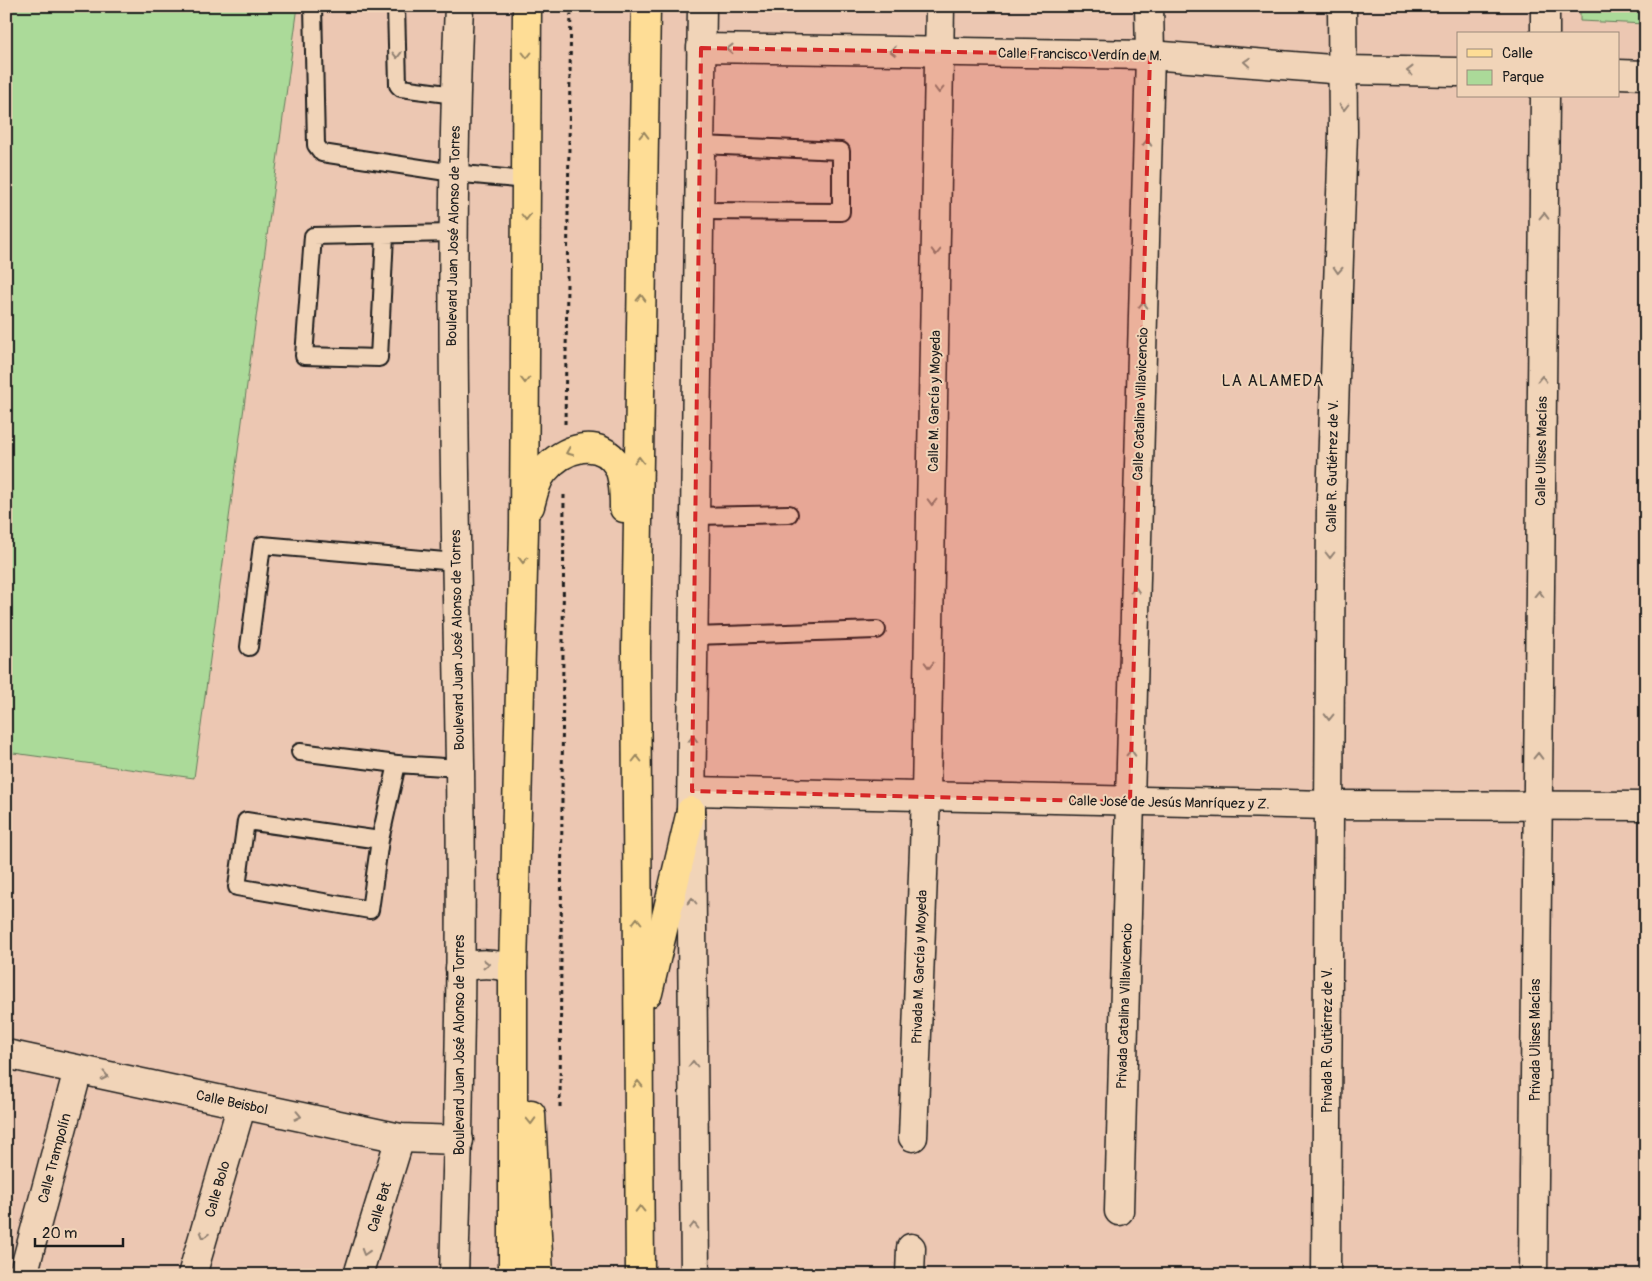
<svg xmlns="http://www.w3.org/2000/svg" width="1652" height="1281" font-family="Pangolin,sans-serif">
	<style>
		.green { fill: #abda99; stroke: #647b5a }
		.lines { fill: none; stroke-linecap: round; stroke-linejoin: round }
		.service-casing { stroke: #1c1c1c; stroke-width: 20 }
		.minor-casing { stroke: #1c1c1c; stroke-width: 31 }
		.tertiary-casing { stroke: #1c1c1c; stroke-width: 31 }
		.primary-casing { stroke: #1c1c1c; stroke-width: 31 }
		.path { stroke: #1c1c1c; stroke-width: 3; stroke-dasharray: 4 4; stroke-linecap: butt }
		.service { stroke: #f1d4b8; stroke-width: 16 }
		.minor { stroke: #f1d4b8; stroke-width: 28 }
		.tertiary { stroke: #f1d4b8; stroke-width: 28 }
		.primary { stroke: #fedd96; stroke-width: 28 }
		.oneway { stroke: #918172 }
		.oneway2 { stroke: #98865f }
		.marked { fill: #d62828; fill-opacity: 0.2; stroke: #d62828; stroke-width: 4; stroke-dasharray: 10 6; stroke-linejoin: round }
		.labels { text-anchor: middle; stroke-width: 4; stroke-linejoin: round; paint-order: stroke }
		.street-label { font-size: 14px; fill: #1c1c1c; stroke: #f1d4b8 }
		.quarter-label { font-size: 16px; letter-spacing: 1px; fill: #1c1c1c; stroke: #f1d4b8 }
	</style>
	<rect width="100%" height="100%" fill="#ecc7b2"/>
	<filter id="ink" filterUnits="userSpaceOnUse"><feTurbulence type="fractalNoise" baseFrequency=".02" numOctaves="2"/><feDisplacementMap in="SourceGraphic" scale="10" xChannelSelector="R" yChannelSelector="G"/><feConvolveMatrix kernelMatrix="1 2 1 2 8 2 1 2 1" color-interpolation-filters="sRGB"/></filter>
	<g filter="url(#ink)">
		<!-- green -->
		<g class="green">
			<polygon points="6,6 298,6 194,778 6,752"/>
			<polygon points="1580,6 1646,6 1646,24 1580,21"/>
		</g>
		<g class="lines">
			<!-- service casing -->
			<g class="service-casing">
				<g id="service">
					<polyline points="313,6 316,145 322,153 453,173 526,180"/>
					<polyline points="396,6 398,85 401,88 455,95"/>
					<polyline points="699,211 841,212 841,151 701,145"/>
					<polyline points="385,235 379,358 304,356 313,236 452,233"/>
					<polyline points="695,516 789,514"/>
					<polyline points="694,636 877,630"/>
					<polyline points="249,647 262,545 456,562"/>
					<polyline points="300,752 397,764"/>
					<polyline points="380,840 370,910 237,887 246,821 380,840 397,764 460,768"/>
				</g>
			</g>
			<!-- minor casing -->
			<g class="minor-casing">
				<g id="minor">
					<polyline points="1545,6 1545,34"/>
					<polyline points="701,48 1150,55 1344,70 1458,72"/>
					<polyline points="1618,74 1646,75"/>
					<polyline points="692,791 1328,805 1646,806"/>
					<polyline points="6,1054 400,1138 459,1140"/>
					<polyline points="913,1137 926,796 940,6"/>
					<polyline points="1119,1211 1150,55 1149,6"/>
					<polyline points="23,1275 78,1070"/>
					<polyline points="192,1275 242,1104"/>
					<polyline points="358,1275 400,1138"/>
					<polyline points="910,1275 911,1248"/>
					<polyline points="1326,1275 1331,503 1343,133 1342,6"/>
					<polyline points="1533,1275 1545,96"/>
				</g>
			</g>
			<!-- tertiary casing -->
			<g class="tertiary-casing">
				<g id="tertiary">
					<path d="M460,968c19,-5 34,-5 53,1"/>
					<path d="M454,1275c6,-170 8,-340 6,-510 -4,-254 -12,-505 -1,-759"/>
					<polyline points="695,1275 691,811 702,6"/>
				</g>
			</g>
			<!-- primary casing -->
			<g class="primary-casing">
				<g id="primary">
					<path d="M530,506c3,-11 6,-26 14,-35 19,-23 56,-36 74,-5 6,12 6,30 6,42"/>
					<polyline points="648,993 691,811"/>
					<polyline points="531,1114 539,1275"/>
					<polyline points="513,1275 513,969 524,529 527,6"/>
					<polyline points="640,1275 636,649 646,6"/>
				</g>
			</g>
			<!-- path -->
			<g class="path">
				<polyline points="565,424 571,6"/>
				<polyline points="560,1107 564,495"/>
			</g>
			<!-- service -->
			<use href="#service" class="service"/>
			<!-- minor -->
			<use href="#minor" class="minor"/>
			<!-- tertiary -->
			<use href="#tertiary" class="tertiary"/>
			<!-- primary -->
			<use href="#primary" class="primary"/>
		</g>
		<!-- one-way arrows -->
		<defs><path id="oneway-chevron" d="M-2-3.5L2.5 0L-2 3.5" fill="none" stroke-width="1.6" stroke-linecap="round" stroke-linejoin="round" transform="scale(1.25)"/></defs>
		<g class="oneway">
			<use href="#oneway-chevron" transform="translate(730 49) rotate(-179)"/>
			<use href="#oneway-chevron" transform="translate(893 51) rotate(-179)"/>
			<use href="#oneway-chevron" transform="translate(397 55) rotate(89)"/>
			<use href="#oneway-chevron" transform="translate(1247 62) rotate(-176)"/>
			<use href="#oneway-chevron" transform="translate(1410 71) rotate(-179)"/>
			<use href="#oneway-chevron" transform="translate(939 90) rotate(91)"/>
			<use href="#oneway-chevron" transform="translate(1344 107) rotate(90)"/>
			<use href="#oneway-chevron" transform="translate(1147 143) rotate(-88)"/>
			<use href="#oneway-chevron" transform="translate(1544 216) rotate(-89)"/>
			<use href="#oneway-chevron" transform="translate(936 252) rotate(91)"/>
			<use href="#oneway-chevron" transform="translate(1338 270) rotate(93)"/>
			<use href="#oneway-chevron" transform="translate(1143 305) rotate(-88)"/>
			<use href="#oneway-chevron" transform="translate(1542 379) rotate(-89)"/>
			<use href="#oneway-chevron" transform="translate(932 502) rotate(91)"/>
			<use href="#oneway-chevron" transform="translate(1330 555) rotate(90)"/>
			<use href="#oneway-chevron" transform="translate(1135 590) rotate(-88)"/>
			<use href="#oneway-chevron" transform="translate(1539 594) rotate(-89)"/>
			<use href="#oneway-chevron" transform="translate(929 665) rotate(91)"/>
			<use href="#oneway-chevron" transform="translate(1329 717) rotate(91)"/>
			<use href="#oneway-chevron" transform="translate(693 739) rotate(-89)"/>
			<use href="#oneway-chevron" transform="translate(1131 753) rotate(-88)"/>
			<use href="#oneway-chevron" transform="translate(1538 756) rotate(-89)"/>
			<use href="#oneway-chevron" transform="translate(692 901) rotate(-90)"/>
			<use href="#oneway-chevron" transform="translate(486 964)"/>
			<use href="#oneway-chevron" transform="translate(693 1064) rotate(-90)"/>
			<use href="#oneway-chevron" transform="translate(105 1076) rotate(12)"/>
			<use href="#oneway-chevron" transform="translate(298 1116) rotate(12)"/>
			<use href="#oneway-chevron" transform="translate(694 1226) rotate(-90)"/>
			<use href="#oneway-chevron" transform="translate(204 1235) rotate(106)"/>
			<use href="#oneway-chevron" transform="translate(365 1252) rotate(107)"/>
		</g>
		<g class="oneway2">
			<use href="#oneway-chevron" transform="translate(527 55) rotate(90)"/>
			<use href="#oneway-chevron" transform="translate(644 135) rotate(-89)"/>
			<use href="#oneway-chevron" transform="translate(526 217) rotate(90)"/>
			<use href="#oneway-chevron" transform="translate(641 298) rotate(-89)"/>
			<use href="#oneway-chevron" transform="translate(525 380) rotate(90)"/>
			<use href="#oneway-chevron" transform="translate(569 452) rotate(157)"/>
			<use href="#oneway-chevron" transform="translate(639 460) rotate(-89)"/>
			<use href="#oneway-chevron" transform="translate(523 560) rotate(91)"/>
			<use href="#oneway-chevron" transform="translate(637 759) rotate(-90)"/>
			<use href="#oneway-chevron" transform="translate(637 921) rotate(-90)"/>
			<use href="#oneway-chevron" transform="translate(638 1084) rotate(-91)"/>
			<use href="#oneway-chevron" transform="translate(531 1121) rotate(88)"/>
			<use href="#oneway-chevron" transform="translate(640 1209) rotate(-91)"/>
		</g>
	</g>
	<!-- marked area -->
	<path class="marked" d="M701,48l449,7 -20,747 -438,-11z"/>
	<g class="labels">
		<!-- street labels -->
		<g class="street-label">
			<text transform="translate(1080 54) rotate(1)" y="5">Calle Francisco Verdín de M.</text>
			<text transform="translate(453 236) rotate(-89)" y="5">Boulevard Juan José Alonso de Torres</text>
			<text transform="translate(934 401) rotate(-89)" y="5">Calle M. García y Moyeda</text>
			<text transform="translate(1140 404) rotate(-88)" y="5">Calle Catalina Villavicencio</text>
			<text transform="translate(1541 451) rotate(-89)" y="5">Calle Ulises Macías</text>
			<text transform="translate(1332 466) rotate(-89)" y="5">Calle R. Gutiérrez de V.</text>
			<text transform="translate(457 640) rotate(-91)" y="5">Boulevard Juan José Alonso de Torres</text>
			<text transform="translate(1169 802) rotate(1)" y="5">Calle José de Jesús Manríquez y Z.</text>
			<text transform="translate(919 967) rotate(-88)" y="5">Privada M. García y Moyeda</text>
			<text transform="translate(1124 1006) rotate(-88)" y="5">Privada Catalina Villavicencio</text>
			<text transform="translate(1327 1040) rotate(-90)" y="5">Privada R. Gutiérrez de V.</text>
			<text transform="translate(1535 1040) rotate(-90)" y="5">Privada Ulises Macías</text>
			<text transform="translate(459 1045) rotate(-90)" y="5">Boulevard Juan José Alonso de Torres</text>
			<text transform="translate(232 1102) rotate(12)" y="5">Calle Beisbol</text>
			<text transform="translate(54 1158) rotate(-75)" y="5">Calle Trampolín</text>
			<text transform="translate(217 1189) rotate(-74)" y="5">Calle Bolo</text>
			<text transform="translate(379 1207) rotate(-73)" y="5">Calle Bat</text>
		</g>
		<!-- quarter labels -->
		<g class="quarter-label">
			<text x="1273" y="386">LA ALAMEDA</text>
		</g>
	</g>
	<!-- margin -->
	<rect width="1652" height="1281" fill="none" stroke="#f1d4b8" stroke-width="25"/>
	<rect x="12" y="12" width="1627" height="1256" fill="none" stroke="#1c1c1c" stroke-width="2" filter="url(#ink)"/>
	<!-- legend -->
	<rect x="1457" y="32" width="162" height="65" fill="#f1d4b8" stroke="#9c8a7a"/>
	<rect x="1467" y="49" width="25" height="8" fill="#fedd96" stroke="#9c8a7a"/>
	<text x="1502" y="58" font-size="15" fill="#1c1c1c">Calle</text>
	<rect x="1467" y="70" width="25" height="15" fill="#abda99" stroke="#9c8a7a"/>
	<text x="1502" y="82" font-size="15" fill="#1c1c1c">Parque</text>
	<!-- scale -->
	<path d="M35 1238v8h88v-8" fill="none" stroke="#1c1c1c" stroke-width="2.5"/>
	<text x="42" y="1238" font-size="15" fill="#1c1c1c" stroke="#f1d4b8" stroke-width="4" paint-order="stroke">20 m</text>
</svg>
